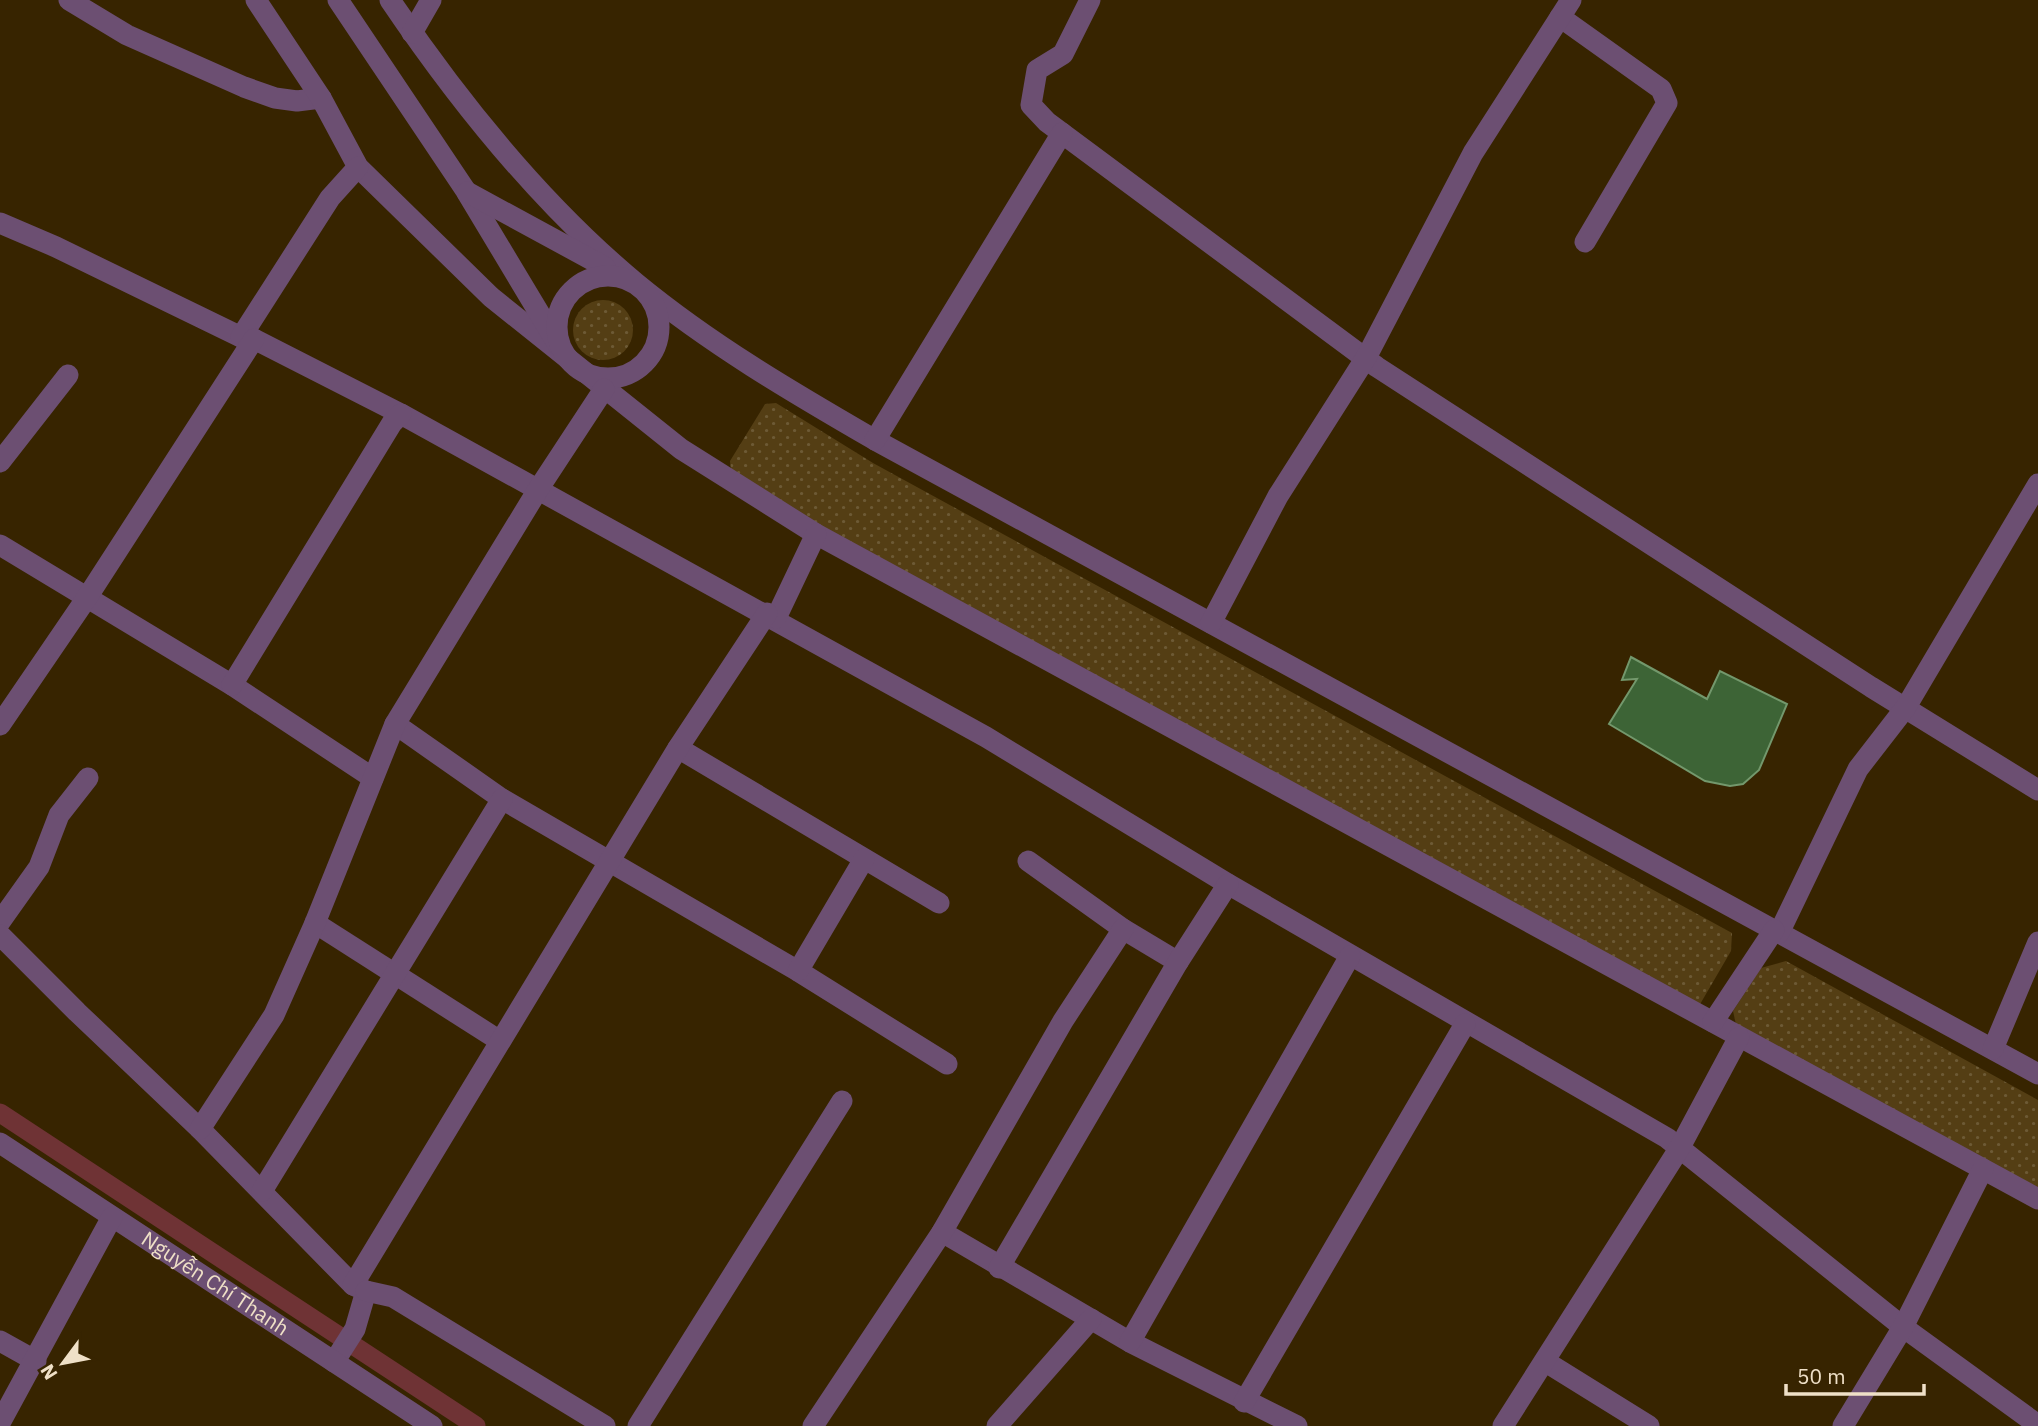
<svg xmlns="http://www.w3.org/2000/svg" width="2038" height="1426" font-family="'IBM Plex Sans',sans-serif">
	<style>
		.grass { fill: url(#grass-dots) }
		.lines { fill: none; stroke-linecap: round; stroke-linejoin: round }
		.canal { stroke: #6f3335; stroke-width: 19 }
		.building { fill: #3d6436; stroke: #73986c; stroke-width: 2 }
		.minor { stroke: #6c4f72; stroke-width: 21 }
		.labels { text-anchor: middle; stroke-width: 7; stroke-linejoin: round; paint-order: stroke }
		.street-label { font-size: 21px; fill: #efe0c7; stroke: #372400 }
	</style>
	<defs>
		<pattern id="grass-dots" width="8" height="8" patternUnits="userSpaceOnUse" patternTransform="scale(1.75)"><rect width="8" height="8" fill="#543e14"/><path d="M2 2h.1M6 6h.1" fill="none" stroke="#6d5a35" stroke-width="1.8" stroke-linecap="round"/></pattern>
	</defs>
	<rect width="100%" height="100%" fill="#372400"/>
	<!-- grass -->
	<g class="grass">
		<circle cx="603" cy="330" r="30"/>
		<polygon points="776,403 873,463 1732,933 1731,951 1699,1006 829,533 731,470 730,461 765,404"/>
		<polygon points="1786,961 2038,1100 2038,1193 1737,1029 1733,1011 1761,968"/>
	</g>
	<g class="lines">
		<!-- canal -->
		<polyline class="canal" points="0,1113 476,1426"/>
	</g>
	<!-- building -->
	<polygon class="building" points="1631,657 1707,699 1720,671 1787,704 1759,770 1743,784 1730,786 1705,781 1609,724 1637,679 1622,680"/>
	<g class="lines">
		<!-- minor -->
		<g class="minor">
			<polyline points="69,0 127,35 244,87 275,98 297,101 321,98"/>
			<polyline points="256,0 321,98 358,167 491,297 681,449 816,534 2038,1199"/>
			<polyline points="338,0 466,191 559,346"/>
			<path d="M390,0c69,102 151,204 246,283 74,61 156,109 239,157l1163,634"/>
			<polyline points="1090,0 1063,54 1037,70 1031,105 1047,122 1377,367 1871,687 2038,790"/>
			<polyline points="1560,17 1661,89 1667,103 1585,242"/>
			<polyline points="412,33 431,0"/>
			<polyline points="467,192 605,267"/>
			<polyline points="0,223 56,247 241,337 254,339 401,414 986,737 1228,884 1667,1138 1903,1327 2038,1425"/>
			<circle cx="608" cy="327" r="51"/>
			<polyline points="241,337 330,198 358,167"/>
			<polyline points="875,440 1062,133"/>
			<polyline points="0,462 68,375"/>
			<polyline points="0,545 232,685 373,778"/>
			<polyline points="776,618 816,534"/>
			<polyline points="1211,623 1278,496 1367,356 1473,153 1571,0"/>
			<polyline points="232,685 392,423 401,414"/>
			<polyline points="395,724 502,799 798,971 947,1064"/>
			<polyline points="0,725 88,596 254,339"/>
			<polyline points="678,748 939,903"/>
			<polyline points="1028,861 1123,929 1178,962"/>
			<polyline points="0,922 39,867 59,815 88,778"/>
			<polyline points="315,923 500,1041"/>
			<polyline points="1779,933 1858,769 1906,707 2038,484"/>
			<polyline points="0,935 77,1012 200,1129 353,1285 366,1291 355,1329 334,1362"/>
			<polyline points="798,971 864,859"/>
			<polyline points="1713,1022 1774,930"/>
			<polyline points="1993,1049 2038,942"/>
			<polyline points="200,1129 274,1015 315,923 395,724 539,488 604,389"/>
			<path id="s1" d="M0,1143l432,283"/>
			<polyline points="262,1191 502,799"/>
			<polyline points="942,1232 1130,1342 1297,1426"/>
			<polyline points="999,1268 1178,962 1228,884"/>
			<polyline points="353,1285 678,748 767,613"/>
			<polyline points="366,1291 393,1297 605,1426"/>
			<polyline points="0,1341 36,1361"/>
			<polyline points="1130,1342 1350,956"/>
			<polyline points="1546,1362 1649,1426"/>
			<polyline points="1244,1402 1465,1024"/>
			<polyline points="0,1423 112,1217"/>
			<polyline points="638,1426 842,1101"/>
			<polyline points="813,1426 942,1232 1063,1021 1123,929"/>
			<polyline points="997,1426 1091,1319"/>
			<polyline points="1503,1426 1679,1149 1739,1037"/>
			<polyline points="1843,1426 1903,1327 1983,1169"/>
		</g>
	</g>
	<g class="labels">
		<!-- street labels -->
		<g class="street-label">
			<text dy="7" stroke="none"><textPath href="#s1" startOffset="257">Nguyễn Chí Thanh</textPath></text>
		</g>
	</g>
	<!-- north arrow -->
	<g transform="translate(63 1363) rotate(238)" stroke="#372400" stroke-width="5" paint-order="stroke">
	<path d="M0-5L12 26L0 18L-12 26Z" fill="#efe0c7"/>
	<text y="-10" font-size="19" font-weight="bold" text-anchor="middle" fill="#efe0c7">N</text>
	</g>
	<!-- scale -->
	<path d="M1786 1384v10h138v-10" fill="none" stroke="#efe0c7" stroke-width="3.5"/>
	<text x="1797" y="1384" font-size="21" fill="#efe0c7" stroke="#372400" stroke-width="5" paint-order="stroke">50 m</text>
</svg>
